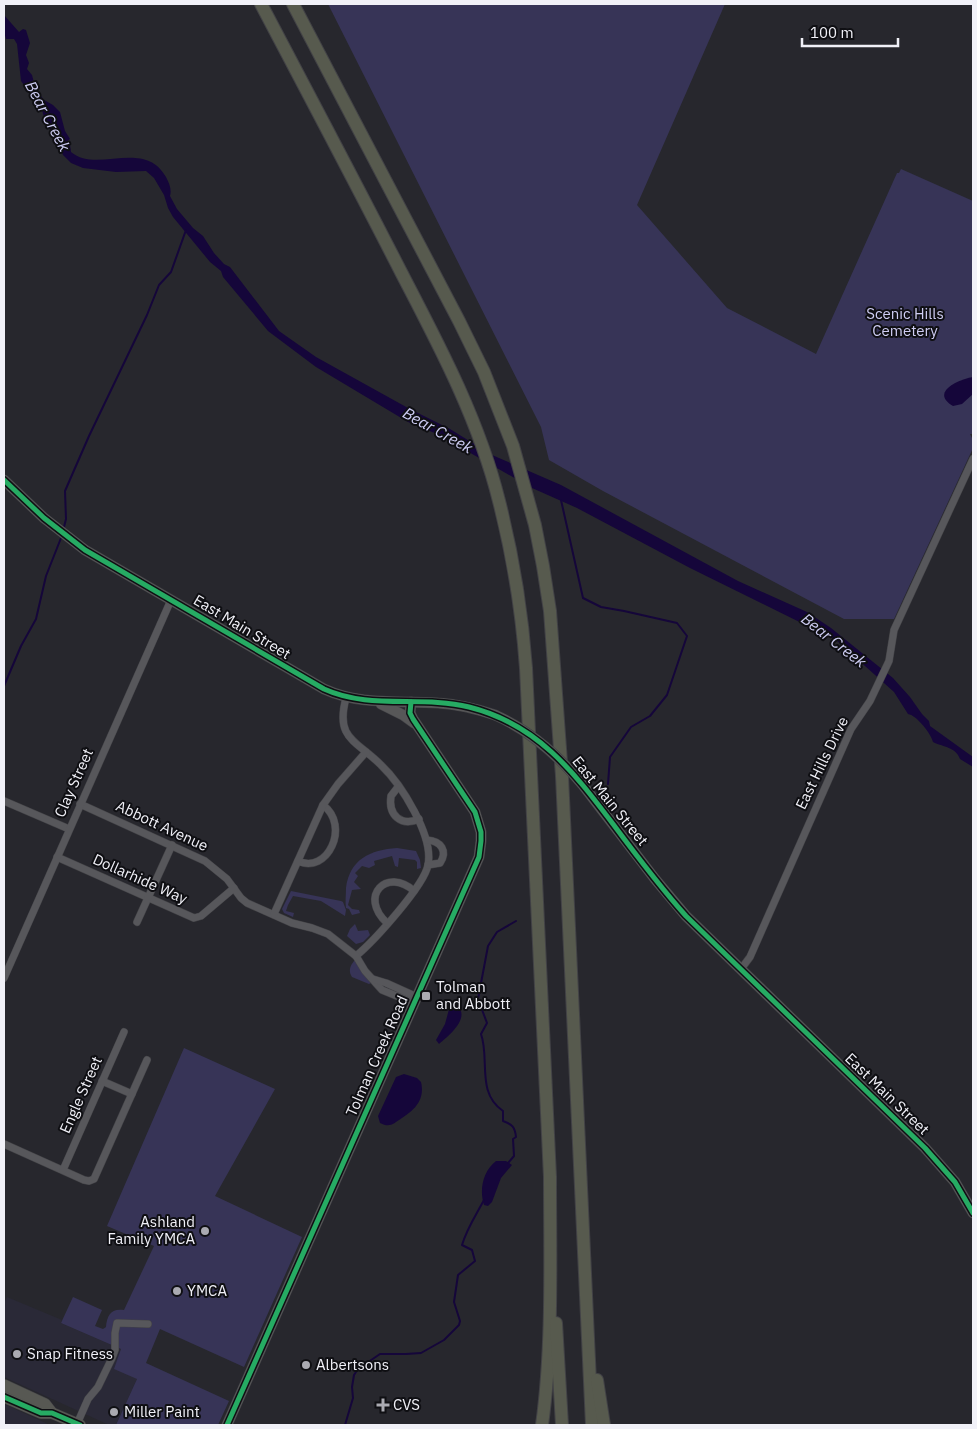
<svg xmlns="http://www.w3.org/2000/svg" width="977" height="1429" font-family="'IBM Plex Sans',sans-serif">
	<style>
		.built { fill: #2a2937 }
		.green { fill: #373457 }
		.water { fill: #15063a }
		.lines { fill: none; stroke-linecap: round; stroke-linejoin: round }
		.stream { stroke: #15063a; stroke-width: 2 }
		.street-casing { stroke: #424246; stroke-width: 8 }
		.secondary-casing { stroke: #424246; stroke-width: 11 }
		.primary-casing { stroke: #424246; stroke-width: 12 }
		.highway-casing { stroke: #424246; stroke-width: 14 }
		.street { stroke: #57575b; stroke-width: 7 }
		.secondary { stroke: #575758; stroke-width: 10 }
		.primary { stroke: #575853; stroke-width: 11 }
		.highway { stroke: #575a4e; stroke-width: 12 }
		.secondary-bridge-casing { stroke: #424246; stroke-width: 11; stroke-linecap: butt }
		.secondary-bridge { stroke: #575758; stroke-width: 10 }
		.cycleway-casing { stroke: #0f0f13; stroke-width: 8 }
		.cycleway { stroke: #26ab63; stroke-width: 5 }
		.poi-dot { fill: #aaaab1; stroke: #0f0f13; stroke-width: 2 }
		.labels { text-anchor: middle; stroke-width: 4; stroke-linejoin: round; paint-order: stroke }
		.park-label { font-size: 15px; fill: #cfcdf3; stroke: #0f0f13 }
		.street-label { font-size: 15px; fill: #f1f1f8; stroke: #0f0f13 }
		.poi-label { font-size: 15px; fill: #f1f1f8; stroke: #0f0f13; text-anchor: start }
		.water-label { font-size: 16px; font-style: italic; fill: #cccbf1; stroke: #0f0f13 }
	</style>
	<rect width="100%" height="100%" fill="#27272d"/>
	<!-- built -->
	<g class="built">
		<polygon points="7,1297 62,1320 61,1323 121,1349 119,1357 137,1379 116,1425 109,1425 4,1377 4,1303"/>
		<polygon points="4,1404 50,1425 4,1425"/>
	</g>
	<!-- green -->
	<g class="green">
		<polygon points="328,4 725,4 637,205 727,308 816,354 897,173 899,173 901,169 973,201 973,434 970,434 973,440 973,448 894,619 844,619 603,491 549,460 541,427"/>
		<path d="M397,848l19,3 4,9 1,8 -4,1v-7l-2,-2 -16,-2 -1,9 -3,-1 -3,-10 -18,5 1,4 -6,3 -7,-2 -7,7 3,3 -4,6 7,7 -9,1 -4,15 4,4 7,1 1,3 -8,2 -3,-6 -3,-1c-1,-6 0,-13 0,-20 4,-29 24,-38 51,-40z"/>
		<polygon points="291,891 341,901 343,902 346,910 345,916 321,901 293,896 288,905 286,911 294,913 293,917 284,913 282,909"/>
		<polygon points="355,924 358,931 368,930 370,935 363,942 356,944 347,936 350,929"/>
		<path d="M354,961h1l16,22 -2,1 -17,-7c-4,-6 -2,-11 2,-16z"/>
		<path d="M184,1048l91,41 -60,107 87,41 -58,130 -84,-38 -14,34 83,38 -11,24h-102l21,-46 -23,-10 7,-20 -60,-26 12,-26 29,13 -7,16 8,3 3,-2c1,-12 5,-19 18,-17l30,-64 -47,-20z"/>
	</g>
	<!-- water -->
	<g class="water">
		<path d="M4,15l15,17 4,-3 3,1 4,13 -4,12 3,8 -2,6 5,6 4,15 8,10 9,5 7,7 5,19 5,8 -4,3v2l4,1 1,7c26,22 73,-14 95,25 3,6 6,12 4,19l7,13 16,19 10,8 11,17 10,11 6,3 49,64 37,26 92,51 42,21 42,26 69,30 177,96 69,31 24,16 62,50 17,19 12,17 7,7 1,5 43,31v10l-13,-8c-4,-12 -17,-12 -27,-17 -2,-9 -17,-27 -25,-28l-14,-22 -58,-52 -146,-72 -113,-60 -45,-20 -95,-54 -29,-12 -92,-55 -48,-36 -45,-54 -2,-6 -11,-9 -37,-45 -5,-9 -4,-13 -10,-17 -8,-7 -30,1 -33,-4 -12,-5 -8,-8 -9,-20 -8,-11 -4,-14 -21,-29 -4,-37 -3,-5h-8l-2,-7z"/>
		<path d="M973,377v17l-11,10 -9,2c-24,-14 7,-27 20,-29z"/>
		<path d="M451,1002c25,11 -1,33 -12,42l-3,-4 9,-16z"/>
		<path d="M404,1074l13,4 4,4c4,17 -5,27 -19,36 -9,6 -12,10 -22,5l-2,-7 18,-39z"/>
		<path d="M496,1161h10l6,4 -11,13 -9,24 -4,4 -4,-1c-5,-15 -1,-34 12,-44z"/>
	</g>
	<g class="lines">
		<!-- stream -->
		<g class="stream">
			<polyline points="561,500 583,598 601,607 624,611 677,623 687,636 667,695 650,716 631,727 610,757 608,784"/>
			<polyline points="64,527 66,519 65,491 89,436 147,315 159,285 171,272 186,230"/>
			<polyline points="4,686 21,646 36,619 46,576 61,538"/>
			<path d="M508,1163l6,-7 -1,-17 3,-2c-1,-10 -4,-13 -13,-16v-10c-27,-18 -13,-52 -22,-77l6,-11 -9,-24 10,-53 9,-14 19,-11"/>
			<path d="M345,1425l8,-27 -1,-11 2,-12 4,-6 22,-15h26l15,-1 23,-13 15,-15 1,-4 -6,-19 4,-27 17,-14 -3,-11 -10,-5c5,-17 14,-30 22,-45"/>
		</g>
		<!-- street casing -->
		<g class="street-casing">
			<g id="street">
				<path d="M346,698c-11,41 10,42 35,67 20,19 53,71 47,100 -4,21 -54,76 -72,91"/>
				<path d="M398,787l-7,9c-3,19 10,31 28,23"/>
				<polyline points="4,801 69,829"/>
				<polyline points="80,804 205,861 227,879 241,898 247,903 292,923 312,928 328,934 356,956 365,971 382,990 414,1003"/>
				<path d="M427,840c14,1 21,11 13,23l-12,2"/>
				<polyline points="57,857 194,918 201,916 234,888"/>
				<path d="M298,861c29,14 53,-35 25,-56"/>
				<polyline points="274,914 323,805 338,784 366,752"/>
				<polyline points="137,922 172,845"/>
				<path d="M387,923c-29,-27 0,-56 27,-32"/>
				<polyline points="741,969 750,957 851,729 870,701 889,661 894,630 973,459"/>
				<polyline points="4,978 171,600"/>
				<polyline points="373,979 386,983 417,997"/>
				<polyline points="102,1081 132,1094"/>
				<polyline points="4,1144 84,1180 89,1181 94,1179 147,1060"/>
				<polyline points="63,1170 124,1032"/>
				<polyline points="77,1424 88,1399 98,1387 112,1358 115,1350 115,1333 117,1323 148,1324"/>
			</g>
		</g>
		<!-- secondary casing -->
		<g class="secondary-casing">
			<g id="secondary">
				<path d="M4,480l40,38 41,32 239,139c37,17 75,11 114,14 20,1 39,6 57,12"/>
				<polyline points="381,704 403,715 414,723"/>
				<polyline points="582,784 655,879 686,916 925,1148 955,1182 973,1213"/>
				<polyline points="227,1425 479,857 481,841 481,832 475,812 413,719 410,713 411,702"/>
			</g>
		</g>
		<!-- primary casing -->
		<g class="primary-casing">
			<g id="primary">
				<polyline points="4,1385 45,1404 52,1413"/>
				<polyline points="4,1397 41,1413 52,1413 80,1425"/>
			</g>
		</g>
		<!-- highway casing -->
		<g class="highway-casing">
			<g id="highway">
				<path d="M261,4c47,89 94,178 140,268 38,73 78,148 98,229 14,55 23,111 27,167l24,509c0,81 3,168 -8,248"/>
				<polyline points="293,4 459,321 484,372 513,446 535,525 543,566 550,611 562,776 592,1425"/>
				<polyline points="556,1323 562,1425"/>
				<polyline points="597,1380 604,1425"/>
			</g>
		</g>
		<!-- street -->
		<use href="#street" class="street"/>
		<!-- secondary -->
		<use href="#secondary" class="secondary"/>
		<!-- primary -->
		<use href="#primary" class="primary"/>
		<!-- highway -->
		<use href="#highway" class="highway"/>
		<!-- secondary-bridge casing -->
		<g class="secondary-bridge-casing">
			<path id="secondary-bridge" d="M495,715c36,16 63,40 87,69"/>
		</g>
		<!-- secondary-bridge -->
		<use href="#secondary-bridge" class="secondary-bridge"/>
		<!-- cycleway casing -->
		<g class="cycleway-casing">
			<g id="cycleway">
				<path d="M4,480l40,38 41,32 239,139c46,21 97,6 145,18 68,17 104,64 144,117 23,31 47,63 73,92l239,232 30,34 18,31"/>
				<polyline points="4,1397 41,1413 52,1413 80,1425"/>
				<polyline points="227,1425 479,857 481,841 481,832 475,812 413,719 410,713 411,702"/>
			</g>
		</g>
		<!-- cycleway -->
		<use href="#cycleway" class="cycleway"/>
	</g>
	<!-- markers -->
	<g class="poi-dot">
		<rect x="421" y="991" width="10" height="10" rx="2.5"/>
		<circle cx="205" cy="1231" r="5"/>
		<circle cx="177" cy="1291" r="5"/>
		<circle cx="17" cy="1354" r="5"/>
		<circle cx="306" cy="1365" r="5"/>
		<path d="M380.5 1397.5h5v5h5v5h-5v5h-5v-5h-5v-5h5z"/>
		<circle cx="114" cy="1412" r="5"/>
	</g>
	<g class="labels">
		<!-- park labels -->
		<g class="park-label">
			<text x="905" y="319">Scenic Hills<tspan x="905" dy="17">Cemetery</tspan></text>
		</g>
		<!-- street labels -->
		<g class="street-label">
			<text transform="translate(242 627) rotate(31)" y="5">East Main Street</text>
			<text transform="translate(822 763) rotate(-64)" y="5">East Hills Drive</text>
			<text transform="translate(74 783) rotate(-66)" y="5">Clay Street</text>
			<text transform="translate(610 801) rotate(51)" y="5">East Main Street</text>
			<text transform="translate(162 826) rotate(25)" y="5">Abbott Avenue</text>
			<text transform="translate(140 879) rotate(24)" y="5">Dollarhide Way</text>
			<text transform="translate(377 1056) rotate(-66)" y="5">Tolman Creek Road</text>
			<text transform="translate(887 1094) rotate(44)" y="5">East Main Street</text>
			<text transform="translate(81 1095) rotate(-66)" y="5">Engle Street</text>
		</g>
		<!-- poi labels -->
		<g class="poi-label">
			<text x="436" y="992">Tolman<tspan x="436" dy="17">and Abbott</tspan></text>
			<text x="195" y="1227" text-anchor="end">Ashland<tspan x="195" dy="17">Family YMCA</tspan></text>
			<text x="187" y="1296">YMCA</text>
			<text x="27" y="1359">Snap Fitness</text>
			<text x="316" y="1370">Albertsons</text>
			<text x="393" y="1410">CVS</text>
			<text x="124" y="1417">Miller Paint</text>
		</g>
		<!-- water labels -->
		<g class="water-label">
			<text transform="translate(48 116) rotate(62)" y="6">Bear Creek</text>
			<text transform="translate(438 430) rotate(29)" y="6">Bear Creek</text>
			<text transform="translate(834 640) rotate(38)" y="6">Bear Creek</text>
		</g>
	</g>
	<!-- border -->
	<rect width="977" height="1429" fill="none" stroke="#f1f1f8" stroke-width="10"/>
	<!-- scale -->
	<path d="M802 38v8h96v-8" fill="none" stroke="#f1f1f8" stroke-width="2.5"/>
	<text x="810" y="38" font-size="15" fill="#f1f1f8" stroke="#0f0f13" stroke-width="4" paint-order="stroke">100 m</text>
</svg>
